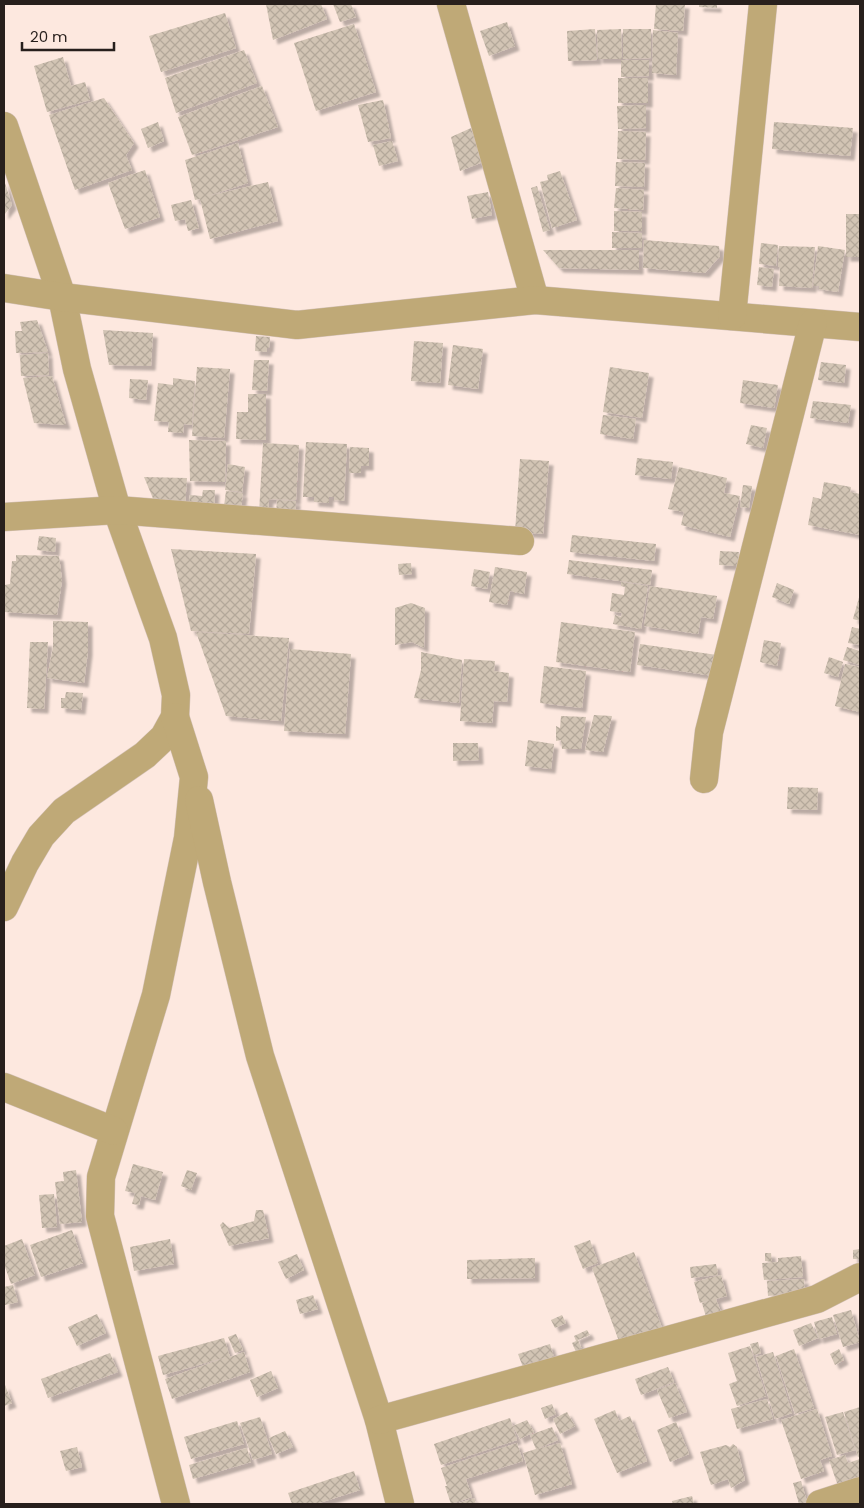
<svg xmlns="http://www.w3.org/2000/svg" width="864" height="1508" font-family="Poppins,sans-serif">
	<style>
		.building { fill: url(#building-cross-hatch); filter: url(#shadow) }
		.lines { fill: none; stroke-linecap: round; stroke-linejoin: round }
		.street-casing { stroke: #d6c4bc; stroke-width: 29 }
		.street { stroke: #bfa977; stroke-width: 28 }
	</style>
	<defs>
		<pattern id="building-cross-hatch" width="8" height="8" patternUnits="userSpaceOnUse" patternTransform="scale(1.25)"><rect width="8" height="8" fill="#d2c4b4"/><path d="M0 0l8 8M0 8l8-8" fill="none" stroke="#b4a89a"/></pattern>
		<filter id="shadow"><feDropShadow dx="4.5" dy="4.5" stdDeviation="1" flood-color="#0004"/></filter>
	</defs>
	<rect width="100%" height="100%" fill="#fde8df"/>
	<!-- building -->
	<g class="building">
		<polygon points="266,4 321,4 327,19 273,40"/>
		<polygon points="333,4 351,4 356,17 340,22"/>
		<polygon points="656,4 685,4 683,31 654,29"/>
		<polygon points="699,4 717,4 717,8 699,7"/>
		<polygon points="225,13 236,48 161,72 149,36"/>
		<polygon points="507,22 515,46 489,56 480,31"/>
		<polygon points="354,24 376,92 316,111 294,43"/>
		<polygon points="595,29 597,60 568,61 567,31"/>
		<polygon points="621,29 622,59 598,59 597,30"/>
		<polygon points="623,29 651,29 651,58 623,59"/>
		<polygon points="653,30 678,33 676,75 652,73"/>
		<polygon points="244,50 257,83 176,113 165,78"/>
		<polygon points="63,57 71,86 85,82 90,100 47,112 34,66"/>
		<polygon points="621,60 649,60 649,76 621,77"/>
		<rect x="618" y="78" width="30" height="25"/>
		<polygon points="262,86 278,127 192,155 178,117"/>
		<polygon points="104,98 134,143 126,155 132,170 75,190 49,115"/>
		<polygon points="383,100 391,138 368,142 358,105"/>
		<polygon points="646,105 646,128 618,129 617,106"/>
		<polygon points="158,122 164,141 148,148 141,129"/>
		<polygon points="774,122 853,128 850,156 772,149"/>
		<polygon points="471,128 483,162 460,171 451,137"/>
		<polygon points="618,131 646,132 645,160 617,159"/>
		<polygon points="392,141 398,161 379,166 373,145"/>
		<polygon points="238,143 248,183 208,196 268,182 278,221 210,239 200,199 195,200 185,160"/>
		<polygon points="616,162 645,163 644,187 615,186"/>
		<polygon points="145,170 160,217 125,229 108,183"/>
		<polygon points="560,171 577,220 552,228 540,182 548,180 547,175"/>
		<polygon points="4,180 12,205 4,215"/>
		<polygon points="537,186 550,230 543,232 531,188"/>
		<polygon points="616,188 644,190 643,210 614,208"/>
		<polygon points="488,192 492,215 472,219 467,196"/>
		<polygon points="191,200 199,228 188,231 185,219 175,221 171,205"/>
		<polygon points="614,211 642,212 642,231 614,231"/>
		<rect x="846" y="214" width="14" height="43"/>
		<polygon points="612,232 642,233 642,248 612,248"/>
		<polygon points="644,240 719,246 720,256 705,273 643,268"/>
		<polygon points="761,243 778,245 776,266 759,264"/>
		<polygon points="779,246 815,247 812,288 779,286 780,267 778,267"/>
		<polygon points="818,246 845,250 838,292 819,289 819,286 813,286"/>
		<polygon points="543,250 639,250 639,270 559,268"/>
		<polygon points="759,267 774,269 772,287 757,285"/>
		<polygon points="37,320 48,352 16,353 15,331 22,331 20,322"/>
		<polygon points="103,330 153,333 151,366 109,365"/>
		<polygon points="256,336 270,337 269,348 267,348 267,352 255,351"/>
		<polygon points="414,341 443,343 440,383 411,381"/>
		<polygon points="453,345 483,349 478,389 448,385"/>
		<polygon points="48,353 49,375 21,376 20,355"/>
		<polygon points="254,360 269,360 267,391 252,390"/>
		<polygon points="821,362 846,365 844,383 818,380"/>
		<polygon points="197,367 230,369 224,438 192,436"/>
		<polygon points="610,367 649,373 642,418 603,412"/>
		<polygon points="52,376 66,425 34,423 23,378"/>
		<polygon points="173,378 195,381 192,425 184,424 183,433 168,432 169,422 154,421 158,383 173,385"/>
		<polygon points="130,379 148,380 146,400 129,398"/>
		<polygon points="743,380 778,385 774,408 740,403"/>
		<polygon points="248,394 266,394 266,440 236,439 237,412 248,412"/>
		<polygon points="813,401 851,405 848,423 810,418"/>
		<polygon points="603,415 636,419 633,439 600,434"/>
		<polygon points="751,425 767,428 763,448 746,444"/>
		<polygon points="189,440 226,441 225,482 190,481"/>
		<polygon points="306,442 347,444 344,501 334,500 334,497 329,497 329,503 314,502 314,497 303,497"/>
		<polygon points="263,443 299,445 296,500 269,499 268,513 259,513"/>
		<polygon points="350,447 369,448 369,466 361,466 361,473 349,473"/>
		<polygon points="637,458 673,462 671,479 635,475"/>
		<polygon points="520,459 549,461 543,534 515,532"/>
		<polygon points="228,464 245,467 242,492 225,490"/>
		<polygon points="679,467 727,478 724,493 740,496 730,537 681,525 684,512 668,509"/>
		<polygon points="144,477 187,478 185,506 157,508"/>
		<polygon points="824,482 851,487 850,492 860,494 860,535 808,525 813,497 821,499"/>
		<polygon points="743,485 752,486 749,508 740,507"/>
		<polygon points="203,490 215,490 214,508 189,506 190,495 202,496"/>
		<polygon points="226,491 243,493 241,508 224,506"/>
		<polygon points="277,500 296,501 295,514 276,514"/>
		<polygon points="572,535 656,544 654,561 570,552"/>
		<polygon points="39,536 56,538 55,552 37,550"/>
		<polygon points="171,549 256,554 249,634 191,631"/>
		<polygon points="720,551 739,552 738,566 719,565"/>
		<polygon points="16,555 59,556 62,580 57,615 4,612 5,585 10,584 12,561 16,561"/>
		<polygon points="569,560 652,570 650,585 567,574"/>
		<polygon points="411,563 412,574 399,575 398,564"/>
		<polygon points="495,567 527,572 524,594 510,591 507,605 489,602"/>
		<polygon points="474,569 490,572 487,589 471,586"/>
		<polygon points="621,582 648,586 641,629 613,624 615,615 621,617 622,613 610,611 612,593 624,595 625,587 621,586"/>
		<polygon points="777,583 794,590 789,604 772,597"/>
		<polygon points="650,586 717,596 713,619 701,617 698,634 644,626"/>
		<polygon points="860,594 860,621 853,619"/>
		<polygon points="411,603 425,608 424,648 412,642 395,645 395,608"/>
		<polygon points="53,621 88,622 88,651 84,683 47,678 53,647"/>
		<polygon points="561,622 635,632 630,672 556,662"/>
		<polygon points="852,627 860,629 860,645 848,643"/>
		<polygon points="196,632 289,638 281,721 226,716"/>
		<polygon points="764,640 781,643 777,666 760,662"/>
		<polygon points="30,642 48,642 44,709 27,708"/>
		<polygon points="640,644 717,655 714,676 637,665"/>
		<polygon points="847,647 860,651 860,665 843,660"/>
		<polygon points="290,649 351,654 345,734 284,731"/>
		<polygon points="421,652 462,660 459,703 414,698 421,670"/>
		<polygon points="829,657 843,662 838,677 824,673"/>
		<polygon points="464,659 495,661 494,671 509,673 507,702 494,701 492,723 460,721"/>
		<polygon points="845,664 860,667 860,712 835,706"/>
		<polygon points="544,666 586,671 582,708 540,703"/>
		<polygon points="66,692 83,693 81,710 61,708 61,698 65,698"/>
		<polygon points="594,715 612,716 603,752 585,750"/>
		<polygon points="561,716 586,717 581,749 562,749 561,740 556,741 556,726 560,728"/>
		<polygon points="528,740 554,744 551,769 525,766"/>
		<polygon points="453,743 478,743 479,760 453,761"/>
		<polygon points="788,787 818,788 817,810 787,809"/>
		<polygon points="133,1164 163,1172 155,1200 141,1196 139,1205 132,1204 135,1193 125,1191"/>
		<polygon points="76,1170 82,1222 60,1224 55,1182 64,1181 63,1172"/>
		<polygon points="187,1170 197,1173 191,1190 181,1186"/>
		<polygon points="54,1194 57,1227 42,1228 39,1195"/>
		<polygon points="256,1210 263,1210 269,1238 229,1246 220,1225 223,1222 229,1228 254,1221"/>
		<polygon points="72,1230 83,1263 41,1277 30,1245"/>
		<polygon points="22,1239 35,1275 11,1284 4,1264 4,1246"/>
		<polygon points="170,1239 174,1264 134,1271 130,1247"/>
		<polygon points="590,1240 598,1263 583,1269 574,1246"/>
		<polygon points="860,1249 860,1259 853,1259 853,1250"/>
		<polygon points="634,1252 662,1328 620,1344 592,1268"/>
		<polygon points="765,1253 771,1253 772,1262 765,1261"/>
		<polygon points="297,1254 304,1270 286,1279 278,1262"/>
		<polygon points="801,1256 803,1277 764,1280 762,1263 778,1262 778,1258"/>
		<polygon points="535,1258 535,1278 467,1279 467,1260"/>
		<polygon points="716,1264 718,1275 691,1278 690,1267"/>
		<polygon points="721,1275 727,1296 716,1299 721,1312 706,1317 702,1303 713,1299 700,1303 694,1282"/>
		<polygon points="804,1279 805,1292 768,1296 767,1281"/>
		<polygon points="13,1285 18,1302 5,1305 4,1287"/>
		<polygon points="313,1295 318,1309 300,1314 296,1300"/>
		<polygon points="851,1310 860,1342 843,1347 833,1315"/>
		<polygon points="97,1314 106,1333 77,1346 68,1327"/>
		<polygon points="562,1315 566,1323 555,1328 551,1320"/>
		<polygon points="832,1317 837,1334 819,1339 814,1322"/>
		<polygon points="811,1323 818,1338 799,1346 793,1330"/>
		<polygon points="587,1330 590,1335 578,1340 583,1352 577,1354 572,1343 576,1341 574,1336"/>
		<polygon points="236,1334 243,1350 235,1353 228,1337"/>
		<polygon points="224,1338 230,1357 244,1352 250,1372 172,1399 165,1379 227,1357 163,1375 158,1356"/>
		<polygon points="758,1342 761,1353 754,1355 750,1344"/>
		<polygon points="550,1344 555,1361 524,1370 518,1354"/>
		<polygon points="750,1346 766,1396 737,1406 729,1384 737,1381 728,1353"/>
		<polygon points="794,1349 814,1408 795,1414 776,1356"/>
		<polygon points="839,1349 844,1360 835,1365 830,1354"/>
		<polygon points="773,1352 792,1413 775,1419 756,1357"/>
		<polygon points="110,1353 118,1372 48,1398 41,1379"/>
		<polygon points="668,1367 674,1382 641,1395 635,1379"/>
		<polygon points="271,1371 278,1388 257,1397 250,1380"/>
		<polygon points="675,1383 687,1412 669,1418 657,1390"/>
		<polygon points="5,1385 12,1403 4,1406 4,1386"/>
		<polygon points="767,1399 773,1419 737,1429 731,1409"/>
		<polygon points="552,1404 556,1414 545,1419 541,1408"/>
		<polygon points="860,1407 860,1456 858,1457 844,1412"/>
		<polygon points="817,1409 832,1456 820,1460 824,1471 801,1479 781,1420"/>
		<polygon points="615,1410 619,1421 630,1416 647,1461 617,1473 594,1419"/>
		<polygon points="567,1412 575,1426 560,1434 553,1419"/>
		<polygon points="843,1412 855,1450 837,1455 825,1417"/>
		<polygon points="260,1417 272,1454 253,1460 240,1423"/>
		<polygon points="510,1418 517,1440 441,1465 434,1444"/>
		<polygon points="527,1420 534,1432 520,1439 513,1426"/>
		<polygon points="237,1421 244,1444 191,1459 184,1437"/>
		<polygon points="676,1422 689,1454 670,1462 657,1430"/>
		<polygon points="552,1427 558,1440 537,1449 560,1443 572,1484 535,1495 523,1453 536,1449 530,1435"/>
		<polygon points="285,1431 293,1447 276,1454 269,1438"/>
		<polygon points="517,1443 523,1461 466,1479 472,1497 451,1504 445,1486 447,1486 441,1468"/>
		<polygon points="733,1444 737,1447 745,1480 731,1488 728,1479 711,1485 700,1452 726,1445 730,1447"/>
		<polygon points="77,1447 82,1467 66,1471 60,1451"/>
		<polygon points="247,1448 251,1462 193,1479 189,1465"/>
		<polygon points="845,1455 848,1463 860,1459 860,1482 839,1489 829,1460"/>
		<polygon points="354,1471 360,1490 316,1504 292,1504 288,1493"/>
		<polygon points="801,1481 807,1502 799,1504 793,1483"/>
		<polygon points="692,1496 694,1504 673,1504 672,1501"/>
		<polygon points="474,1498 476,1504 456,1504"/>
	</g>
	<g class="lines">
		<!-- street casing -->
		<g class="street-casing">
			<g id="street">
				<polyline points="451,4 535,300"/>
				<polyline points="4,126 62,297 77,369 117,510 163,638 176,695 175,717 164,737 145,755 64,811 41,836 25,863 4,907"/>
				<polyline points="4,288 62,297 297,325 535,300 860,327"/>
				<polyline points="732,316 763,4"/>
				<polyline points="4,517 117,510 520,541"/>
				<polyline points="175,717 194,777 188,838 156,995 101,1177 100,1216 176,1504"/>
				<polyline points="704,779 709,732 813,323"/>
				<polyline points="199,800 217,882 260,1056 379,1420 400,1504"/>
				<polyline points="4,1087 114,1131"/>
				<polyline points="379,1420 817,1299 860,1277"/>
				<polyline points="820,1504 860,1491"/>
			</g>
		</g>
		<!-- street -->
		<use href="#street" class="street"/>
	</g>
	<!-- border -->
	<rect width="864" height="1508" fill="none" stroke="#271f1c" stroke-width="10"/>
	<!-- scale -->
	<path d="M22 42v8h92v-8" fill="none" stroke="#271f1c" stroke-width="2.5"/>
	<text x="30" y="42" font-size="15" fill="#271f1c" stroke="#fde8df" stroke-width="4" paint-order="stroke">20 m</text>
</svg>
